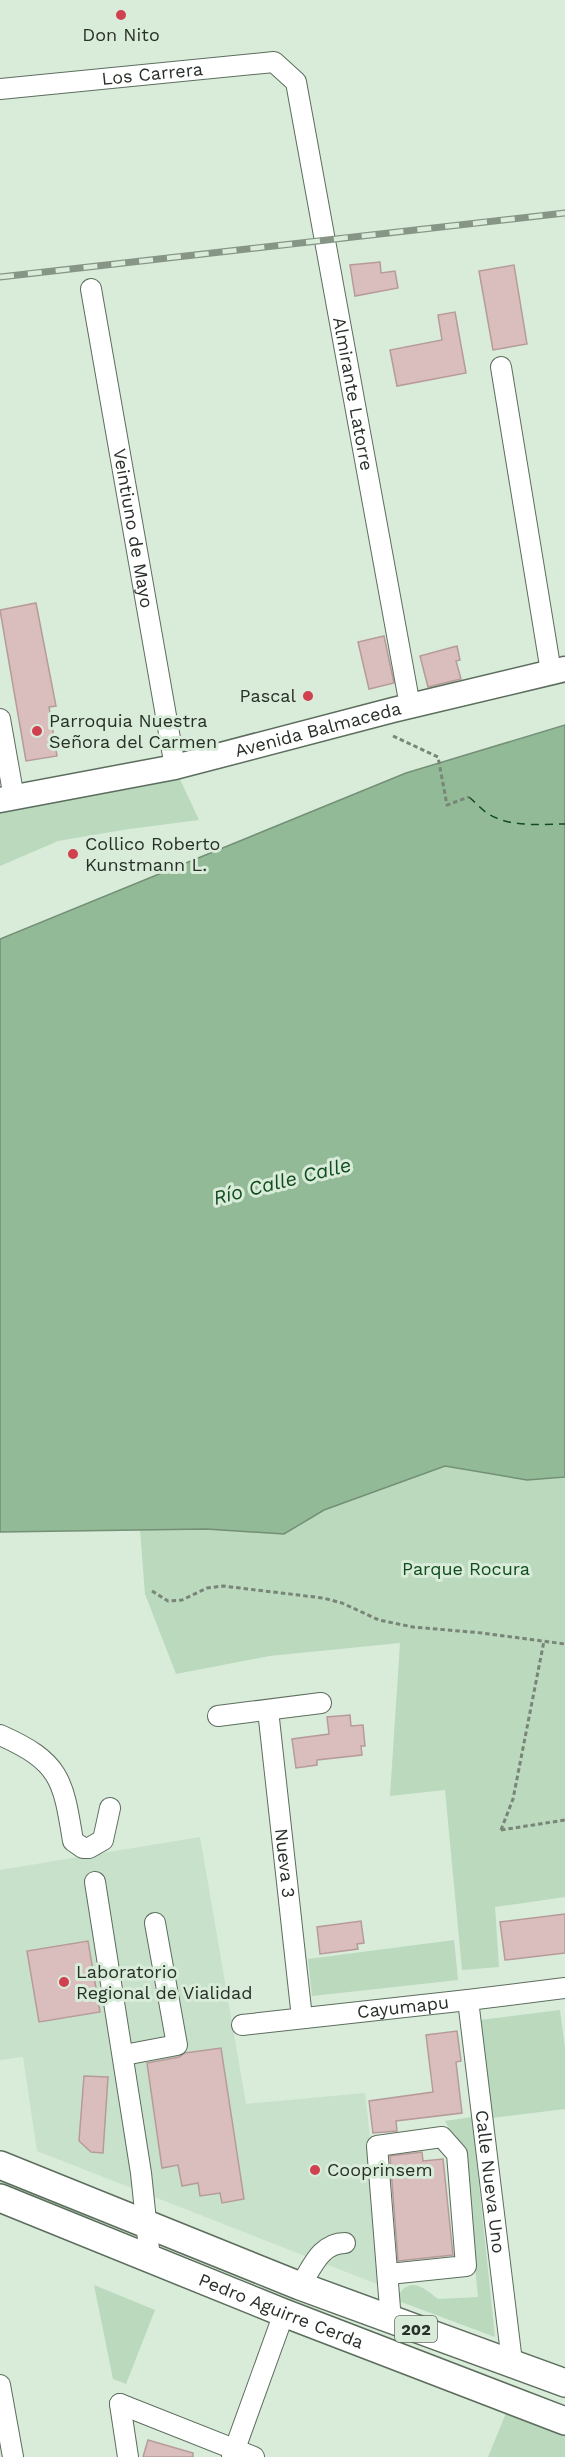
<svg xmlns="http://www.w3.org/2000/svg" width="565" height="2457" font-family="'Work Sans',sans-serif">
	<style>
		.built { fill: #c8e1ca }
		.green { fill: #bad9bd }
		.water { fill: #93ba97; stroke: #739076; stroke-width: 1.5 }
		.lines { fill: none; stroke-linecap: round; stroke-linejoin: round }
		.ferry { stroke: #114c1f; stroke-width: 1.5; stroke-dasharray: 8 6; stroke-linecap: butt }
		.building { fill: #dabebd; stroke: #b69b9a; stroke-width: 1.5 }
		.minor-casing { stroke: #5c6d5d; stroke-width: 22 }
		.major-casing { stroke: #5c6d5d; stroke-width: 27 }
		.highway-casing { stroke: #5c6d5d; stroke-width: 30 }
		.path { stroke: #788578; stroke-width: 3; stroke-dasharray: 4.5 3; stroke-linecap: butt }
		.minor { stroke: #fff; stroke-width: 20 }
		.major { stroke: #fff; stroke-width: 24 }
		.highway { stroke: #fff; stroke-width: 27 }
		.rail-casing { stroke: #879587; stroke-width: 7 }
		.rail { stroke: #d8ecd9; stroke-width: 4.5; stroke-dasharray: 14; stroke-linecap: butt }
		.poi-dot { fill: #d0404e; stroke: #d8ecd9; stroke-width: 2 }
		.labels { text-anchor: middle; stroke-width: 6; stroke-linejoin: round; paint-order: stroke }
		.shield { fill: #d8ecd9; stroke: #5d685d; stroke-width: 1.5 }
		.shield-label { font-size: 16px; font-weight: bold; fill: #282f28 }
		.poi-label { font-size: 18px; fill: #282f28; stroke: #d8ecd9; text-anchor: start }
		.street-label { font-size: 18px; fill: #282f28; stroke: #d8ecd9 }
		.park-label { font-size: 18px; fill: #114c1f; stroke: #d8ecd9 }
		.water-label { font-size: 20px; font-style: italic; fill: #114c1f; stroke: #d8ecd9 }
	</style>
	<rect width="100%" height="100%" fill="#d8ecd9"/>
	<!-- built -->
	<polygon class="built" points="200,1837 246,2104 365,2093 387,2288 37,2151 23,2057 0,2060 0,1870"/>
	<!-- green -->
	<g class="green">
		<polygon points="178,775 199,820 129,829 58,841 0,866 0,806"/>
		<polygon points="445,1466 527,1480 565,1477 565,1897 495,1907 499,1967 462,1970 445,1790 390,1796 400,1643 269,1656 176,1674 145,1594 140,1530 206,1529 284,1533 324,1510"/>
		<polygon points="454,1940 458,1980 312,1996 308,1959"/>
		<polygon points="560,2010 565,2048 565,2109 491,2118 480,2020"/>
		<path d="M472,2117l23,220 -99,-37c12,-25 26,-14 42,-1l40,-2 -14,-142 -19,-34z"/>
		<polygon points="0,2179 94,2216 93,2221 0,2184"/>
		<polygon points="94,2285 155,2310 126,2384 113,2379"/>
		<polygon points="506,2413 565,2434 565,2457 488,2457"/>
	</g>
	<!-- water -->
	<polygon class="water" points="565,725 565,1477 527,1480 445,1466 324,1510 284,1534 206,1529 0,1532 0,939 406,773"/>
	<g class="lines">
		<!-- ferry -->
		<path class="ferry" d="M469,797c6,5 12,12 18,16 22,15 53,11 78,11"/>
	</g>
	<!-- building -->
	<g class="building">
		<polygon points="380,262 381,273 395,271 398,288 355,296 350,265"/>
		<polygon points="514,265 527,344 493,350 479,271"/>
		<polygon points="455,312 466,373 397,386 390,350 442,340 438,315"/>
		<polygon points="36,603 56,706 49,707 57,756 26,761 0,610"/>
		<polygon points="384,636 394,683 369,689 358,642"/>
		<polygon points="457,646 460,660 456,661 461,679 428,687 420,656"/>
		<polygon points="350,1715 351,1726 363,1725 365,1746 361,1746 362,1755 317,1760 317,1765 296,1768 292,1739 329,1734 327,1717"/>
		<polygon points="565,1914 565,1953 505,1960 500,1922"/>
		<polygon points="361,1921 364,1943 357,1944 358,1949 320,1954 317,1927"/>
		<polygon points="88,1941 100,2012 39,2022 27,1951"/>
		<polygon points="457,2031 461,2061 456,2062 462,2113 396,2121 397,2131 373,2133 369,2101 433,2092 426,2035"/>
		<polygon points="221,2048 244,2199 222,2203 220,2193 200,2196 198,2183 182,2186 178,2165 162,2168 147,2063 179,2057 185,2053"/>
		<polygon points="84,2076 108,2077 103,2153 91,2152 79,2141"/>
		<polygon points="422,2152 423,2161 443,2159 453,2255 398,2261 390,2156"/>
		<polygon points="148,2440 193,2453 193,2457 143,2457"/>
	</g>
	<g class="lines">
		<!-- minor casing -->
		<g class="minor-casing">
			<g id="minor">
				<path id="s1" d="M0,89l274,-27 22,20 114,624"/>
				<path id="s2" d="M91,289l84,478"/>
				<polyline points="501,367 551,672"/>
				<polyline points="0,719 14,798"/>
				<path id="s3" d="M268,1710l34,308"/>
				<polyline points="218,1716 321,1703"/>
				<path d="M0,1735c61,27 63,45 73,106l10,7h6l14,-8 7,-32"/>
				<polyline points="95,1882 141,2173 150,2259"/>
				<path id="s4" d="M468,2000l44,362"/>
				<path id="s5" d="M242,2025l226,-25 97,-12"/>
				<polyline points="124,2055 177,2045 155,1923"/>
				<polyline points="389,2274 466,2266 457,2154 442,2137 377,2146 391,2321"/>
				<path d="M300,2286c12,-18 20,-43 45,-43"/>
				<polyline points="0,2385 13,2457"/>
				<polyline points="120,2404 254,2457"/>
				<polyline points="120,2404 128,2457"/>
				<polyline points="232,2457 284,2313"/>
			</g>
		</g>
		<!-- major casing -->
		<g class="major-casing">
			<g id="major">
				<path id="s6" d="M0,800l175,-33 218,-57 172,-41"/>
			</g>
		</g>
		<!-- highway casing -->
		<g class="highway-casing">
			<g id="highway">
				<polyline points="0,2165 300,2286 565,2383"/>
				<path id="s7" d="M0,2198l284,115 281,108"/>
			</g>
		</g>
		<!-- path -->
		<g class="path">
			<polyline points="393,736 438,757 447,805 469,797"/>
			<polyline points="152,1591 168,1601 182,1600 207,1588 223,1586 323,1598 342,1603 379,1620 413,1627 482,1633 565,1644"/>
			<polyline points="501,1830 513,1799 544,1641"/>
			<polyline points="501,1830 565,1820"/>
		</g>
		<!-- minor -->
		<use href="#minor" class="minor"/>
		<!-- major -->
		<use href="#major" class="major"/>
		<!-- highway -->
		<use href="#highway" class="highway"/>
		<!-- rail casing -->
		<g class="rail-casing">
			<polyline id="rail" points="0,277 565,213"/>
		</g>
		<!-- rail -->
		<use href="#rail" class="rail"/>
	</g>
	<!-- markers -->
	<g class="poi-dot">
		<circle cx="121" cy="15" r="6"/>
		<circle cx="308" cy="696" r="6"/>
		<circle cx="37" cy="731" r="6"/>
		<circle cx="73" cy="854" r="6"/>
		<circle cx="64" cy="1982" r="6"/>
		<circle cx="315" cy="2170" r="6"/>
	</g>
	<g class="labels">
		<!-- shield labels -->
		<rect class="shield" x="395" y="2316" width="42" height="26" rx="4.5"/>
		<g class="shield-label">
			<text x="416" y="2335">202</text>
		</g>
		<!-- poi labels -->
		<g class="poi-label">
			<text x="121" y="41" text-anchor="middle">Don Nito</text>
			<text x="296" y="702" text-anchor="end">Pascal</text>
			<text x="49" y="727">Parroquia Nuestra<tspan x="49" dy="21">Señora del Carmen</tspan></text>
			<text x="85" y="850">Collico Roberto<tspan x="85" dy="21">Kunstmann L.</tspan></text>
			<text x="76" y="1978">Laboratorio<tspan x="76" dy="21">Regional de Vialidad</tspan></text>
			<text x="327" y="2176">Cooprinsem</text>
		</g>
		<!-- street labels -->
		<g class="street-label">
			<text dy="6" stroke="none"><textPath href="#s1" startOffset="153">Los Carrera</textPath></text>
			<text dy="6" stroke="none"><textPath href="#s1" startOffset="622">Almirante Latorre</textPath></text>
			<text dy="6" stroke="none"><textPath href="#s2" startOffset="243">Veintiuno de Mayo</textPath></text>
			<text dy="6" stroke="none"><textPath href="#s6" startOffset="326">Avenida Balmaceda</textPath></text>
			<text dy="6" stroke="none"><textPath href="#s3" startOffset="154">Nueva 3</textPath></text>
			<text dy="6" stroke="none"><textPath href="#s5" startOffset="162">Cayumapu</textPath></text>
			<text dy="6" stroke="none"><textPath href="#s4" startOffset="183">Calle Nueva Uno</textPath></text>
			<text dy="6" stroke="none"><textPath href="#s7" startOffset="303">Pedro Aguirre Cerda</textPath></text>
		</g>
		<!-- park labels -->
		<g class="park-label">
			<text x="466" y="1575">Parque Rocura</text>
		</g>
		<!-- water labels -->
		<g class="water-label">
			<text transform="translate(282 1181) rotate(-14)" y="7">Río Calle Calle</text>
		</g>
	</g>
</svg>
